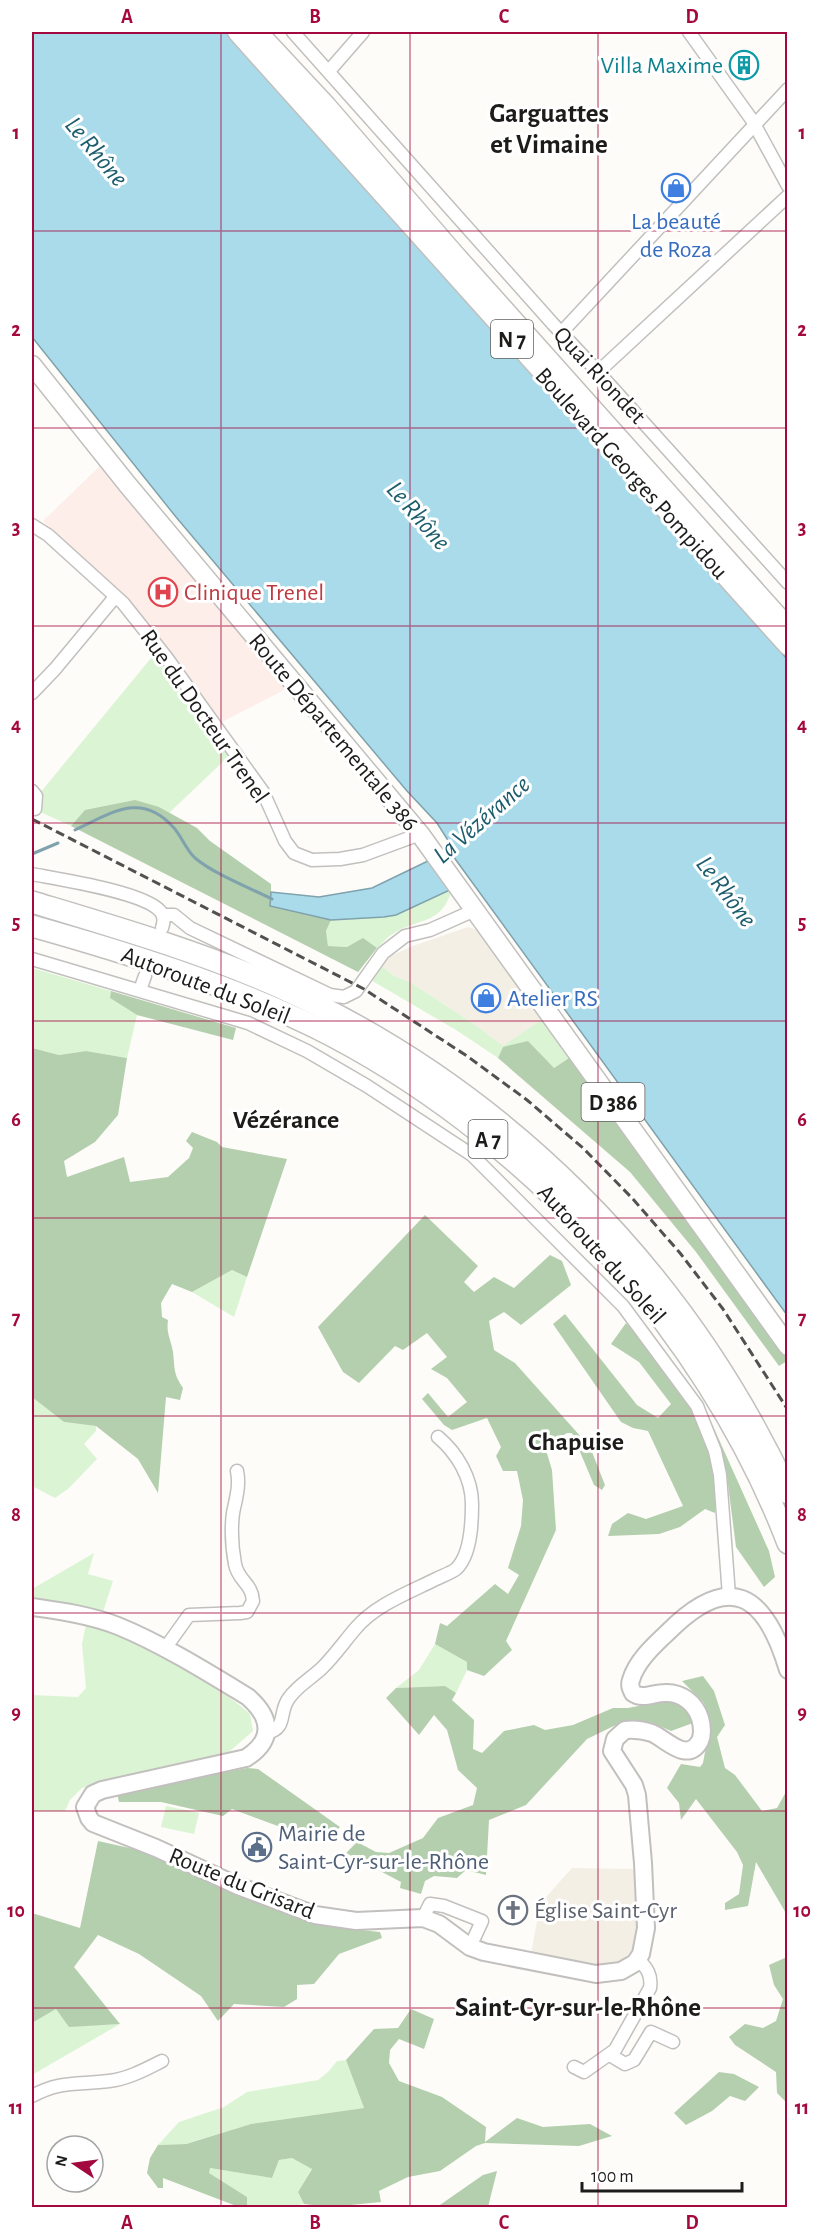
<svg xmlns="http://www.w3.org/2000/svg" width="819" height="2239" font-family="'Alegreya Sans',sans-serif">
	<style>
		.built { fill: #f3efe5 }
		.medical { fill: #fdeee9 }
		.green { fill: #dbf5d4 }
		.forest { fill: #b4cfad }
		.water { fill: #a9dbea; stroke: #7fa2ac; stroke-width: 1.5 }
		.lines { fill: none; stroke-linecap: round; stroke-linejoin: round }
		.stream { stroke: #7fa2ac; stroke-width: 3 }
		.street-casing { stroke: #c2c0be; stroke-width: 15 }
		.secondary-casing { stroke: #c2c0be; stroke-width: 20 }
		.primary-casing { stroke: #c2c0be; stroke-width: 21 }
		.highway-casing { stroke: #c2c0be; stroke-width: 24 }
		.street { stroke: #fff; stroke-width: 12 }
		.secondary { stroke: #fff; stroke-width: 16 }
		.primary { stroke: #fff; stroke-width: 18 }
		.highway { stroke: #fff; stroke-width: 21 }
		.rail { stroke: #525150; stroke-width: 3; stroke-dasharray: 9 4.5; stroke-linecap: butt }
		.grid { fill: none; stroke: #a3083e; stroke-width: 1.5; stroke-opacity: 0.55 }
		.labels { text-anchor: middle; stroke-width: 6; stroke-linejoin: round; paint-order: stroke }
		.shield { fill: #fff; stroke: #61605f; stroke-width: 1.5 }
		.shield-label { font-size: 22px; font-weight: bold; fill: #1d1c1b }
		.culture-label { font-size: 24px; fill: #0d838f; stroke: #fff; text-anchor: end }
		.shop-label { font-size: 24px; fill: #366cbe; stroke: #fff }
		.street-label { font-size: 24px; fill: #1d1c1b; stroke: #fff }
		.health-label { font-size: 24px; fill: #be3a42; stroke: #fff; text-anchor: start }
		.service-label { font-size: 24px; fill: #4e5e75; stroke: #fff; text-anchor: start }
		.worship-label { font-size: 24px; fill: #5b616d; stroke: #fff; text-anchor: start }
		.water-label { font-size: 26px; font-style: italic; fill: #1c5d6d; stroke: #fff }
		.neighbourhood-label { font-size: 26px; font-weight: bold; fill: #1d1c1b; stroke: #fff }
		.quarter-label { font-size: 27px; font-weight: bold; fill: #1d1c1b; stroke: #fff }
		.neatline { fill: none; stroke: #a3083e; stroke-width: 2 }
		.grid-label { font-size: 20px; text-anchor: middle; font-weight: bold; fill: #a3083e }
	</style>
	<rect width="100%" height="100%" fill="#fdfcf9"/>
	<!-- built -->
	<g class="built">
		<polygon points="468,927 477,930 541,1020 503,1047 474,1024 410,982 396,977 380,965 391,956 410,947"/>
		<polygon points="572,1868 637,1869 640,1934 631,1952 619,1962 603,1966 588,1965 531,1954 540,1904"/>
	</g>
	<!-- medical -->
	<polygon class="medical" points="102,464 288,688 218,724 71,548 43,521"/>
	<!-- green -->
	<g class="green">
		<polygon points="156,652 231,754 169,813 159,807 86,810 71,826 38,811 40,793"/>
		<path d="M452,889c-10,37 -34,28 -61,46 -5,3 -9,9 -14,13l-14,-9 -16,8 -19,-1 -2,-15 5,-11 65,-5z"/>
		<polygon points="380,965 396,977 410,982 474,1024 503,1046 541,1020 569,1058 554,1068 503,1047 498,1058 456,1030 369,979"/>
		<polygon points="32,968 111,991 110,998 137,1015 127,1058 86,1051 59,1055 32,1048"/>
		<polygon points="232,1270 247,1277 234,1317 192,1292"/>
		<polygon points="32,1397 64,1422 96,1426 96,1431 84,1444 97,1459 68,1489 55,1498 32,1486"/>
		<polygon points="94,1553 88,1574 113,1581 102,1615 32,1600 32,1589"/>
		<path d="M87,1620c52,21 121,57 163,94l3,17 -23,20 -25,10 -123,27 -12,12 -5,11h-33v-116l46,2 8,-9 -4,-44z"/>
		<polygon points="435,1644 467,1662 467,1670 456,1693 445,1686 396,1688 419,1670"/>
		<polygon points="166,1806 199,1813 194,1834 161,1827"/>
		<polygon points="56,2009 69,2026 120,2024 32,2075 32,2023"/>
		<polygon points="346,2060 364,2108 251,2124 185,2144 158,2145 179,2122 224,2107 247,2092 318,2080 328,2072 337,2061"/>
		<polygon points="292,2158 312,2168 298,2192 304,2204 278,2208 247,2207 247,2197 208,2173 210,2168 272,2178 279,2160"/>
	</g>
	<!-- forest -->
	<g class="forest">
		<polygon points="135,800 159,807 197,828 210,841 271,884 271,906 331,920 326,931 328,946 347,947 363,938 377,948 358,972 71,826 85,810"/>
		<polygon points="111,991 236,1028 233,1040 137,1015 110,998"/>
		<polygon points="528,1041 554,1068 569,1058 787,1358 787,1361 779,1366 696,1252 630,1172 498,1058 503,1047"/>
		<path d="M32,1048l27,7 27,-4 41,7 -9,57 -23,27 -31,19 3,16 57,-20 6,25 38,-5 21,-19 4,-10 -7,-7 6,-9 25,10 5,5 65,12 -40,118 -15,-7 -40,22 -20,-8 -11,19 1,14 6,3c-2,14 3,19 5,32 2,17 0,21 10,36l-3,12 -14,-3 -8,96 -20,-34 -42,-33 -32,-4 -32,-25z"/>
		<polygon points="425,1215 478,1266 464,1282 474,1292 494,1277 514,1288 550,1255 562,1261 571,1285 521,1325 504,1312 489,1321 494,1350 515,1363 590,1447 605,1485 602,1490 594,1485 572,1433 567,1433 545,1447 552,1470 556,1530 506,1641 512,1650 484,1676 467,1670 467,1662 435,1644 440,1623 447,1626 495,1584 508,1594 519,1575 508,1568 521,1526 523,1500 517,1471 503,1471 496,1456 501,1447 487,1418 452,1430 444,1425 422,1399 428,1393 448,1417 467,1402 447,1378 431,1369 447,1357 427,1333 403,1350 395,1346 359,1383 343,1372 318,1327"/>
		<path d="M565,1314l72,91 21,13 13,-14 -32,-42 -28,-18 15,-21c39,45 84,96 90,158 1,10 0,21 -1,32l-10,-4 -25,18 -21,7 -51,2 4,-12 16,-11 18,6 37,-13 -35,-75 -15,-3 -12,-6 -68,-98z"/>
		<polygon points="712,1424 769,1551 775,1577 764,1587 736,1547 726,1469"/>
		<polygon points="703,1676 714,1691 725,1725 717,1737 725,1768 735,1775 762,1811 777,1808 787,1790 787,1915 756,1862 748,1906 725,1910 725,1903 739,1894 743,1865 737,1852 696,1799 681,1820 679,1803 667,1788 681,1764 700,1767 703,1763 710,1725 704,1703 682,1681"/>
		<polygon points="445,1686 456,1693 452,1700 474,1720 473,1749 482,1753 504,1731 534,1725 545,1730 573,1725 613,1708 628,1708 669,1700 684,1707 693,1723 671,1731 650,1722 620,1723 587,1739 526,1805 489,1820 486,1875 466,1870 457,1878 434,1876 425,1881 421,1894 400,1888 401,1882 346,1853 357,1842 376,1852 389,1853 423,1838 438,1818 473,1805 477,1788 458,1770 447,1730 434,1715 419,1735 386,1698 396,1688"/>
		<polygon points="247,1768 258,1769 340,1827 335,1832 325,1831 313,1839 232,1809 223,1816 161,1802 119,1802 117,1793"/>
		<polygon points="98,1841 143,1851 285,1912 342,1928 380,1932 382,1938 339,1954 314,1984 297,1985 297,1999 284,2007 234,2004 218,2021 201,1996 139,1954 98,1935 74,1967 120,2024 69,2027 56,2009 32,2023 32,1913 80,1928"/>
		<polygon points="787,1957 787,2103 777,2093 776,2072 735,2045 729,2037 745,2024 763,2028 776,2021 783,1999 774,1985 769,1965"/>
		<polygon points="411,2009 434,2019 424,2049 399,2039 390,2050 389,2063 399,2081 442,2097 486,2127 485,2142 517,2118 543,2127 590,2124 612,2136 579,2146 485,2143 476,2146 440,2171 408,2177 379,2191 381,2202 330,2207 304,2204 298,2192 312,2169 292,2158 279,2160 272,2178 210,2168 209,2173 247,2197 247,2207 239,2207 163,2178 163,2188 158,2188 147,2173 150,2158 158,2145 186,2144 251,2124 364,2108 346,2060 374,2029 398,2028"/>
		<polygon points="719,2072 734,2074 759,2087 745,2101 730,2096 712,2111 686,2125 674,2113"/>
		<polygon points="497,2171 488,2207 437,2207 483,2175"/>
	</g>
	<!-- water -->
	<g class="water">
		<polygon points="32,32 228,32 787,659 787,1315 453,856 456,853 437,823 407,791 176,517 32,337"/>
		<polygon points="430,860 452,889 396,915 384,917 331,920 270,906 271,892 319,897 372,888"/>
	</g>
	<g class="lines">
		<!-- stream -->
		<g class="stream">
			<path d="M75,830c35,-16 66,-40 99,-2 8,9 12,22 21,30 19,16 55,30 77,41"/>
			<polyline points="32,854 58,843"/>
		</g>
		<!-- street casing -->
		<g class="street-casing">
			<g id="street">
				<polyline points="293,32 553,324 598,372 788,583"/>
				<polyline points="689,32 752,120 788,186"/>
				<polyline points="329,71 363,32"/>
				<polyline points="561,333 788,89"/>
				<polyline points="598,372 788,196"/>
				<polyline points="32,525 48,535 123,603 166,657 263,792 285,841 294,853 312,860 340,859 363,855 420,834"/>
				<polyline points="32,693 55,669 115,597"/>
				<polyline points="32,791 36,796 35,809"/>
				<path d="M32,874c26,5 112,18 128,37 5,5 4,11 2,17"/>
				<polyline points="163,915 174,915 190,928 330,995 344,997 356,991 383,953 405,936 430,930 475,910"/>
				<polyline points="32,959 248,1023 307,1051 367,1086 472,1155 623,1306 697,1406 715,1451 720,1475 729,1596"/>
				<polyline points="140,990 145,976"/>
				<path d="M164,1650l25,-35 51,-2 7,-1 6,-11c-1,-18 -15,-20 -18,-37 -3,-16 -4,-35 -2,-51 3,-15 7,-27 4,-42"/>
				<path d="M267,1733c21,-5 11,-21 22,-35 9,-13 23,-20 34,-31 11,-11 21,-25 32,-38 20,-24 53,-36 81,-50 6,-3 15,-6 20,-10 15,-14 16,-46 16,-65 0,-26 -15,-51 -34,-67"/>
				<polyline points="423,1918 430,1904 444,1906 482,1921 470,1947"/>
				<polyline points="610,2055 625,2064 634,2060 651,2032 673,2042"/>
				<path d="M574,2067l10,5 31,-22 35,-62c2,-13 -3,-20 -12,-29"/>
				<path d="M32,2096c29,-16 47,-11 77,-15 19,-2 37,-12 53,-20"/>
			</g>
		</g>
		<!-- secondary casing -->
		<g class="secondary-casing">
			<path id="secondary" d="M32,1607c28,4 58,8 86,19 44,18 89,46 130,71 24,21 26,43 -2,61l-144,32 -9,4 -8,13 4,11 4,5 63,25 82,38 77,29 41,6 67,-3 16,6 31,23 14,5 112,22 25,-3 14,-8 6,-9 5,-26 -3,-65 -6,-68 -3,-10 -22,-34 3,-12 10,-9c9,-1 18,0 27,3 14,6 35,31 48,8 3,-7 2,-16 0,-23 -5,-15 -19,-26 -35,-25 -12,0 -22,7 -32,0 -2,-4 -4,-8 -2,-13 5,-18 22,-34 36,-47 62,-63 98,-40 121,37"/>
		</g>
		<!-- primary casing -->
		<g class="primary-casing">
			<g id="primary">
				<polyline points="237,32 788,646"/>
				<polyline points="258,32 327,106 453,252 788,627"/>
				<polyline points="32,365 127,484 420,834 788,1346"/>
			</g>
		</g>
		<!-- highway casing -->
		<g class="highway-casing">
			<g id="highway">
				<path d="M32,902c83,25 166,49 245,84 226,101 407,283 511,507"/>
				<path d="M32,926c96,27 192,57 283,101 207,103 390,299 473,516"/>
			</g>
		</g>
		<!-- street -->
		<use href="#street" class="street"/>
		<!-- secondary -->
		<use href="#secondary" class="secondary"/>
		<!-- primary -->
		<use href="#primary" class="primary"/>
		<!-- highway -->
		<use href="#highway" class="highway"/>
		<!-- rail -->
		<polyline class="rail" points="32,819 364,989 467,1056 527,1100 583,1148 632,1198 680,1253 723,1309 788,1410"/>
	</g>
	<!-- grid -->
	<path class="grid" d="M221,32v2176M410,32v2176M598,32v2176M32,231h756M32,428h756M32,626h756M32,823h756M32,1021h756M32,1218h756M32,1416h756M32,1613h756M32,1811h756M32,2008h756"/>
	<!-- icons -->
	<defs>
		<g id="building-ring" transform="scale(1.5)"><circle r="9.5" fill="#fff" stroke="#0f9aa8" stroke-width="1.5"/><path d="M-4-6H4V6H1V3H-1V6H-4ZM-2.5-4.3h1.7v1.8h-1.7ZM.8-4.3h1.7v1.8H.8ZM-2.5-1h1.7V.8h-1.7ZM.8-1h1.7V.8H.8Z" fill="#0f9aa8"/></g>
		<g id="shop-ring" transform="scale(1.5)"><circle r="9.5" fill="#fff" stroke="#3f7fe0" stroke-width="1.5"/><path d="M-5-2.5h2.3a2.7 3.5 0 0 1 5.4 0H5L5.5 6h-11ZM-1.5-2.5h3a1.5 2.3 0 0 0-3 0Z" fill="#3f7fe0"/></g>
		<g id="hospital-ring" transform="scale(1.5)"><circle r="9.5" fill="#fff" stroke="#e0444e" stroke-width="1.5"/><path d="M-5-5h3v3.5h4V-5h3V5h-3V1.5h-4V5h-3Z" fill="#e0444e"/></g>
		<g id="civic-ring" transform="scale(1.5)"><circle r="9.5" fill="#fff" stroke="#5c6f8a" stroke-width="1.5"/><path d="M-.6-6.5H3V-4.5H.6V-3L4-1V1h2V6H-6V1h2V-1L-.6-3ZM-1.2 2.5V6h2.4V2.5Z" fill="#5c6f8a"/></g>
		<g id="church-ring" transform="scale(1.5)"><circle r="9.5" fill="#fff" stroke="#6b7280" stroke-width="1.5"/><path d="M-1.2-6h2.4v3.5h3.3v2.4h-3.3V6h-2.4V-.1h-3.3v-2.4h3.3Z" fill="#6b7280"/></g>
	</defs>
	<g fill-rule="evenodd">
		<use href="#building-ring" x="744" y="65"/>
		<use href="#shop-ring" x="676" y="188"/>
		<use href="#hospital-ring" x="163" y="592"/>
		<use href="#shop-ring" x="486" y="998"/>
		<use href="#civic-ring" x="257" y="1847"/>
		<use href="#church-ring" x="513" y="1910"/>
	</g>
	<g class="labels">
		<!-- shield labels -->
		<g class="shield">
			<rect x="491" y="320" width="42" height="38" rx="4.5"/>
			<rect x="581.5" y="1083" width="63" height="38" rx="4.5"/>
			<rect x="468.5" y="1120" width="39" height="38" rx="4.5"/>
		</g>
		<g class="shield-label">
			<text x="512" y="347">N 7</text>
			<text x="613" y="1110">D 386</text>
			<text x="488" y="1147">A 7</text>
		</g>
		<!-- culture labels -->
		<g class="culture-label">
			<text x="723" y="73">Villa Maxime</text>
		</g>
		<!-- shop labels -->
		<g class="shop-label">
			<text x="676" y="229">La beauté<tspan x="676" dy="28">de Roza</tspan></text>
			<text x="507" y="1006" text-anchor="start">Atelier RS</text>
		</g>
		<!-- street labels -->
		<g class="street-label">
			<text transform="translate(600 375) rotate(47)" y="8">Quai Riondet</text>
			<text transform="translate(632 473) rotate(48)" y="8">Boulevard Georges Pompidou</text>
			<text transform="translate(205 716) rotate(55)" y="8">Rue du Docteur Trenel</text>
			<text transform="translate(334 732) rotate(50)" y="8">Route Départementale 386</text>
			<text transform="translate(206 985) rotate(21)" y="8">Autoroute du Soleil</text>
			<text transform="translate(602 1254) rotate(48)" y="8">Autoroute du Soleil</text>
			<text transform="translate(242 1883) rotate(22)" y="8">Route du Grisard</text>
		</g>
		<!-- health labels -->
		<g class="health-label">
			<text x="184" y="600">Clinique Trenel</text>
		</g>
		<!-- service labels -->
		<g class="service-label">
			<text x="278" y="1841">Mairie de<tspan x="278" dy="28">Saint-Cyr-sur-le-Rhône</tspan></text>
		</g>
		<!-- worship labels -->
		<g class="worship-label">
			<text x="534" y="1918">Église Saint-Cyr</text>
		</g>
		<!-- water labels -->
		<g class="water-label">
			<text transform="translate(97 151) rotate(50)" y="9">Le Rhône</text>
			<text transform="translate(419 515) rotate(49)" y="9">Le Rhône</text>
			<text transform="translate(481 819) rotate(-41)" y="9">La Vézérance</text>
			<text transform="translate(727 891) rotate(53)" y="9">Le Rhône</text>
		</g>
		<!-- neighbourhood labels -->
		<g class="neighbourhood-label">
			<text x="286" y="1128">Vézérance</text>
			<text x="576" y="1450">Chapuise</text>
		</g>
		<!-- quarter labels -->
		<g class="quarter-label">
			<text x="549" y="122">Garguattes<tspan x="549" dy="31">et Vimaine</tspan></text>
			<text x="578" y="2016">Saint-Cyr-sur-le-Rhône</text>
		</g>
	</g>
	<!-- border -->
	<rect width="819" height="2239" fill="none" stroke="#ffffff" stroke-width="66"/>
	<!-- north arrow -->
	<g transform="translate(75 2164) rotate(283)"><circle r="28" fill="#ffffff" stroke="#a5a4a4" stroke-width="1.5"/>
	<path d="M0-4.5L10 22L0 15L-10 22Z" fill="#a3083e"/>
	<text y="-9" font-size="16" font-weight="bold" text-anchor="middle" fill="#1d1c1b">N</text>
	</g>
	<!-- scale -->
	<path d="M582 2182v9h160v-9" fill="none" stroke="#1d1c1b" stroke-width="3"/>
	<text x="591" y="2182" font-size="18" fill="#1d1c1b" stroke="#ffffff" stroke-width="4.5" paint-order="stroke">100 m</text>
	<rect x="33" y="33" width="753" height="2173" class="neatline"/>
	<g class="grid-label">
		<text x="127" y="23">A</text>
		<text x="315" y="23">B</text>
		<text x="504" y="23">C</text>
		<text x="692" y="23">D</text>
		<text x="16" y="139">1</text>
		<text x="802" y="139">1</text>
		<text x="16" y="336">2</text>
		<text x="802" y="336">2</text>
		<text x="16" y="534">3</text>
		<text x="802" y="534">3</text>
		<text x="16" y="731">4</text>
		<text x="802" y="731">4</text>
		<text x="16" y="929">5</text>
		<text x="802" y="929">5</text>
		<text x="16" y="1126">6</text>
		<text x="802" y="1126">6</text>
		<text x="16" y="1324">7</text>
		<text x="802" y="1324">7</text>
		<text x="16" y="1521">8</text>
		<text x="802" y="1521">8</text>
		<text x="16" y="1719">9</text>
		<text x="802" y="1719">9</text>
		<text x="16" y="1917">10</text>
		<text x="802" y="1917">10</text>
		<text x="16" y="2114">11</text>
		<text x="802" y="2114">11</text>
		<text x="127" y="2229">A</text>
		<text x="315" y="2229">B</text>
		<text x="504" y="2229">C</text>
		<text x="692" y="2229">D</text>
	</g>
</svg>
